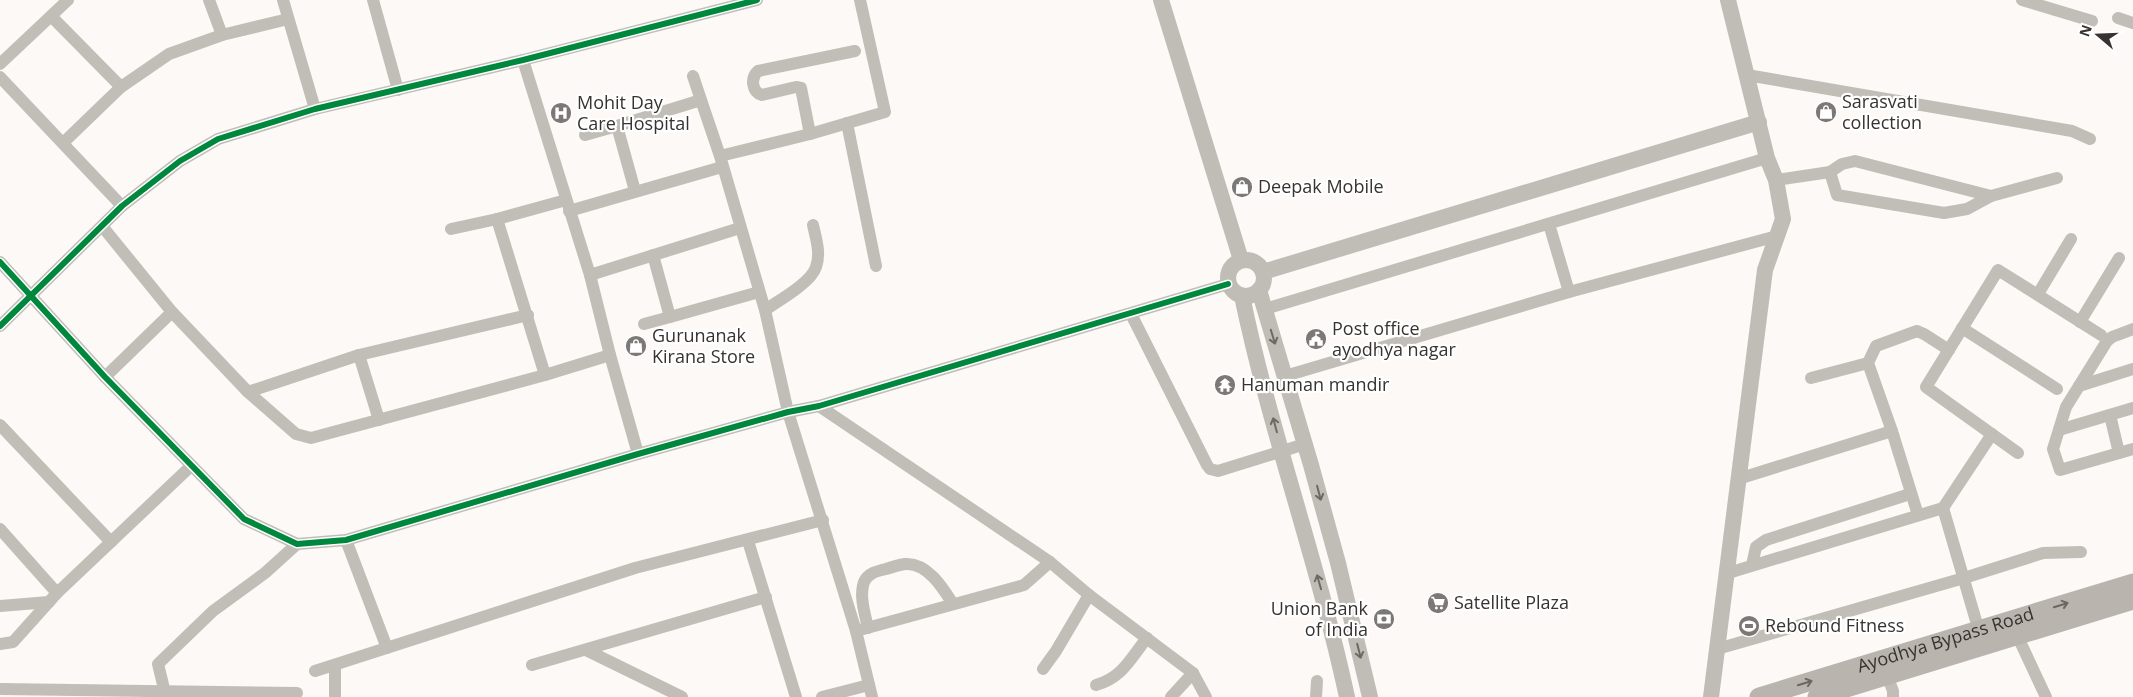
<svg xmlns="http://www.w3.org/2000/svg" width="2133" height="697" font-family="'Open Sans',sans-serif">
	<style>
		.lines { fill: none; stroke-linecap: round; stroke-linejoin: round }
		.street { stroke: #c1beb8; stroke-width: 12 }
		.secondary { stroke: #c0bcb6; stroke-width: 16 }
		.primary { stroke: #bab4af; stroke-width: 19 }
		.cycleway-casing { stroke: #fff; stroke-width: 9 }
		.cycleway { stroke: #00873e; stroke-width: 6 }
		.oneway { stroke: #6d6a66 }
		.oneway2 { stroke: #6b6763 }
		.labels { text-anchor: middle; stroke-width: 4.5; stroke-linejoin: round; paint-order: stroke }
		.poi-label { font-size: 18px; fill: #363330; stroke: #fff; text-anchor: start }
		.street-label { font-size: 18px; fill: #363330; stroke: #fff }
	</style>
	<rect width="100%" height="100%" fill="#fcf9f6"/>
	<g class="lines">
		<!-- street -->
		<g class="street">
			<polyline points="209,0 222,35"/>
			<polyline points="283,0 315,109"/>
			<polyline points="373,0 398,90"/>
			<polyline points="2022,0 2092,21"/>
			<polyline points="51,16 121,87"/>
			<polyline points="2118,18 2133,23"/>
			<polyline points="523,60 590,275 610,355 638,454"/>
			<polyline points="0,64 68,0"/>
			<polyline points="1747,75 2072,131 2090,139"/>
			<polyline points="693,76 701,100"/>
			<polyline points="0,77 122,206"/>
			<polyline points="847,123 876,266"/>
			<path d="M810,134l-9,-46 -5,-1 -34,8c-10,-3 -12,-17 -4,-24l97,-20"/>
			<polyline points="585,135 617,126"/>
			<polyline points="63,143 121,87 169,54 222,35 288,19"/>
			<polyline points="720,156 810,134 885,112 860,0"/>
			<polyline points="1830,172 1837,195 1944,213 1967,209 1991,196"/>
			<polyline points="1776,180 1830,172 1842,164 1855,161 1991,196 2057,178"/>
			<polyline points="635,191 617,126 701,100 720,156 765,310 788,412 856,631 872,697"/>
			<polyline points="569,211 722,167"/>
			<polyline points="497,219 545,375"/>
			<polyline points="1549,224 1569,292"/>
			<polyline points="102,226 172,312 248,392 296,434 311,438 545,375 610,355"/>
			<polyline points="451,229 497,219 566,200"/>
			<polyline points="653,255 670,317 759,292"/>
			<polyline points="0,262 105,377 244,519 297,544 346,540 638,454 788,412 819,406 1228,284"/>
			<polyline points="590,275 740,228"/>
			<polyline points="2038,294 2071,239"/>
			<polyline points="1265,309 1767,158"/>
			<path d="M765,310c13,-9 46,-27 51,-43 5,-14 0,-28 -3,-42"/>
			<polyline points="1131,314 1207,465 1210,469 1218,471 1305,444"/>
			<polyline points="2080,322 2119,258"/>
			<polyline points="644,324 670,317"/>
			<polyline points="0,326 122,206 180,161 218,139 315,109 523,60 757,0"/>
			<polyline points="1962,328 2057,389"/>
			<polyline points="2133,329 2112,337 2107,341 2066,407 2053,449 2060,470 2133,449"/>
			<polyline points="359,355 379,420"/>
			<polyline points="1285,376 1569,292 1777,236"/>
			<polyline points="105,377 172,312"/>
			<polyline points="1811,378 1868,363"/>
			<polyline points="2079,386 2133,369"/>
			<polyline points="248,392 359,355 528,315"/>
			<polyline points="819,406 1050,562 1089,595 1193,673 1206,697"/>
			<polyline points="2110,415 2119,453"/>
			<polyline points="0,425 111,542"/>
			<polyline points="2059,430 2133,408"/>
			<polyline points="2018,453 1926,387 1998,270 2101,335"/>
			<polyline points="1738,479 1892,431"/>
			<polyline points="1943,508 1979,631"/>
			<polyline points="1918,515 1892,431 1868,363 1876,346 1917,331 1924,334 1949,350"/>
			<polyline points="0,529 57,593"/>
			<polyline points="346,540 387,648"/>
			<polyline points="748,541 796,697"/>
			<polyline points="1752,565 1756,547 1766,540 1910,494"/>
			<polyline points="1725,574 1943,508 1992,434"/>
			<polyline points="0,606 49,602"/>
			<path d="M868,628c-3,-14 -9,-32 -4,-46 4,-9 13,-11 22,-13 6,-2 13,-4 19,-5 22,-2 38,24 48,40"/>
			<polyline points="856,631 1024,585 1050,562"/>
			<polyline points="2017,635 2046,697"/>
			<polyline points="0,644 13,642 57,593 191,466"/>
			<polyline points="1717,649 1964,578 2043,553 2081,552"/>
			<polyline points="586,650 682,697"/>
			<polyline points="532,665 766,597"/>
			<polyline points="1043,669 1056,651 1089,595"/>
			<polyline points="315,671 635,568 823,520"/>
			<polyline points="1887,675 1893,691 1893,697"/>
			<path d="M1096,685c27,-8 34,-26 51,-47"/>
			<polyline points="0,689 297,693"/>
			<polyline points="166,697 158,664 213,611 265,573 297,544"/>
			<polyline points="335,697 335,665"/>
			<polyline points="822,697 869,685"/>
			<polyline points="1171,697 1193,673"/>
			<polyline points="1316,697 1317,681"/>
		</g>
		<!-- secondary -->
		<g class="secondary">
			<polyline points="1161,0 1241,260"/>
			<circle cx="1246" cy="278" r="18"/>
			<polyline points="1263,272 1759,122"/>
			<polyline points="1259,290 1311,465 1338,563 1370,697"/>
			<path d="M1242,296c28,135 76,266 105,401"/>
			<polyline points="1711,697 1765,270 1783,219 1776,180 1767,158 1728,0"/>
		</g>
		<!-- primary -->
		<g class="primary">
			<path id="s1" d="M1759,697l374,-114"/>
			<polyline points="1817,697 2133,600"/>
		</g>
		<!-- cycleway casing -->
		<g class="cycleway-casing">
			<g id="cycleway">
				<polyline points="0,262 105,377 244,519 297,544 346,540 638,454 788,412 819,406 1228,284"/>
				<polyline points="0,326 122,206 180,161 218,139 315,109 523,60 757,0"/>
			</g>
		</g>
		<!-- cycleway -->
		<use href="#cycleway" class="cycleway"/>
	</g>
	<!-- one-way arrows -->
	<defs><path id="oneway-shaft" d="M-6 0H5M1.5-3L5.5 0L1.5 3" fill="none" stroke-width="1.6" stroke-linecap="round" stroke-linejoin="round" transform="scale(1.25)"/></defs>
	<g class="oneway">
		<use href="#oneway-shaft" transform="translate(1273 337) rotate(73)"/>
		<use href="#oneway-shaft" transform="translate(1275 425) rotate(-105)"/>
		<use href="#oneway-shaft" transform="translate(1319 493) rotate(75)"/>
		<use href="#oneway-shaft" transform="translate(1319 582) rotate(-106)"/>
		<use href="#oneway-shaft" transform="translate(1359 651) rotate(76)"/>
	</g>
	<g class="oneway2">
		<use href="#oneway-shaft" transform="translate(2061 605) rotate(-17)"/>
		<use href="#oneway-shaft" transform="translate(1805 683) rotate(-17)"/>
	</g>
	<!-- icons -->
	<defs>
		<g id="shop-disc" transform="scale(1.125)"><circle r="9.5" fill="#7b7875" stroke="#fff"/><path d="M-5-2.5h2.3a2.7 3.5 0 0 1 5.4 0H5L5.5 6h-11ZM-1.5-2.5h3a1.5 2.3 0 0 0-3 0Z" fill="#fff"/></g>
		<g id="hospital-disc" transform="scale(1.125)"><circle r="9.5" fill="#7b7875" stroke="#fff"/><path d="M-5-5h3v3.5h4V-5h3V5h-3V1.5h-4V5h-3Z" fill="#fff"/></g>
		<g id="civic-disc" transform="scale(1.125)"><circle r="9.5" fill="#7b7875" stroke="#fff"/><path d="M-.6-6.5H3V-4.5H.6V-3L4-1V1h2V6H-6V1h2V-1L-.6-3ZM-1.2 2.5V6h2.4V2.5Z" fill="#fff"/></g>
		<g id="temple-disc" transform="scale(1.125)"><circle r="9.5" fill="#7b7875" stroke="#fff"/><path d="M0-6L5-2H3V0L6.5 2.5H4V6H1.5V3h-3V6H-4V2.5H-6.5L-3 0V-2H-5Z" fill="#fff"/></g>
		<g id="supermarket-disc" transform="scale(1.125)"><circle r="9.5" fill="#7b7875" stroke="#fff"/><path d="M-6-5.5h2.5l.6 2H6L4.5 2H-2.5L-4.4-4H-6ZM-1.5 3.2a1.3 1.3 0 1 0 .1 0ZM3 3.2a1.3 1.3 0 1 0 .1 0Z" fill="#fff"/></g>
		<g id="bank-disc" transform="scale(1.125)"><circle r="9.5" fill="#7b7875" stroke="#fff"/><path d="M-6-4H6V4H-6ZM0-2.3a2.3 2.3 0 1 0 0 4.6a2.3 2.3 0 1 0 0-4.6Z" fill="#fff"/></g>
		<g id="stadium-disc" transform="scale(1.125)"><circle r="9.5" fill="#7b7875" stroke="#fff"/><path d="M0-5a6.5 5 0 1 0 0 10a6.5 5 0 1 0 0-10ZM-3.5-1.8h7v3.6h-7Z" fill="#fff"/></g>
	</defs>
	<g fill-rule="evenodd">
		<use href="#shop-disc" x="1826" y="112"/>
		<use href="#hospital-disc" x="561" y="113"/>
		<use href="#shop-disc" x="1242" y="187"/>
		<use href="#civic-disc" x="1316" y="339"/>
		<use href="#shop-disc" x="636" y="346"/>
		<use href="#temple-disc" x="1225" y="385"/>
		<use href="#supermarket-disc" x="1438" y="603"/>
		<use href="#bank-disc" x="1384" y="619"/>
		<use href="#stadium-disc" x="1749" y="626"/>
	</g>
	<g class="labels">
		<!-- poi labels -->
		<g class="poi-label">
			<text x="1842" y="108">Sarasvati<tspan x="1842" dy="21">collection</tspan></text>
			<text x="577" y="109">Mohit Day<tspan x="577" dy="21">Care Hospital</tspan></text>
			<text x="1258" y="193">Deepak Mobile</text>
			<text x="1332" y="335">Post office<tspan x="1332" dy="21">ayodhya nagar</tspan></text>
			<text x="652" y="342">Gurunanak<tspan x="652" dy="21">Kirana Store</tspan></text>
			<text x="1241" y="391">Hanuman mandir</text>
			<text x="1454" y="609">Satellite Plaza</text>
			<text x="1368" y="615" text-anchor="end">Union Bank<tspan x="1368" dy="21">of India</tspan></text>
			<text x="1765" y="632">Rebound Fitness</text>
		</g>
		<!-- street labels -->
		<g class="street-label">
			<text dy="6" stroke="none"><textPath href="#s1" startOffset="195">Ayodhya Bypass Road</textPath></text>
		</g>
	</g>
	<!-- north arrow -->
	<g transform="translate(2098 35) rotate(289)" stroke="#ffffff" stroke-width="4" paint-order="stroke">
	<path d="M0-4L9 19L0 12L-9 19Z" fill="#363330"/>
	<text y="-8" font-size="14" font-weight="bold" text-anchor="middle" fill="#363330">N</text>
	</g>
</svg>
